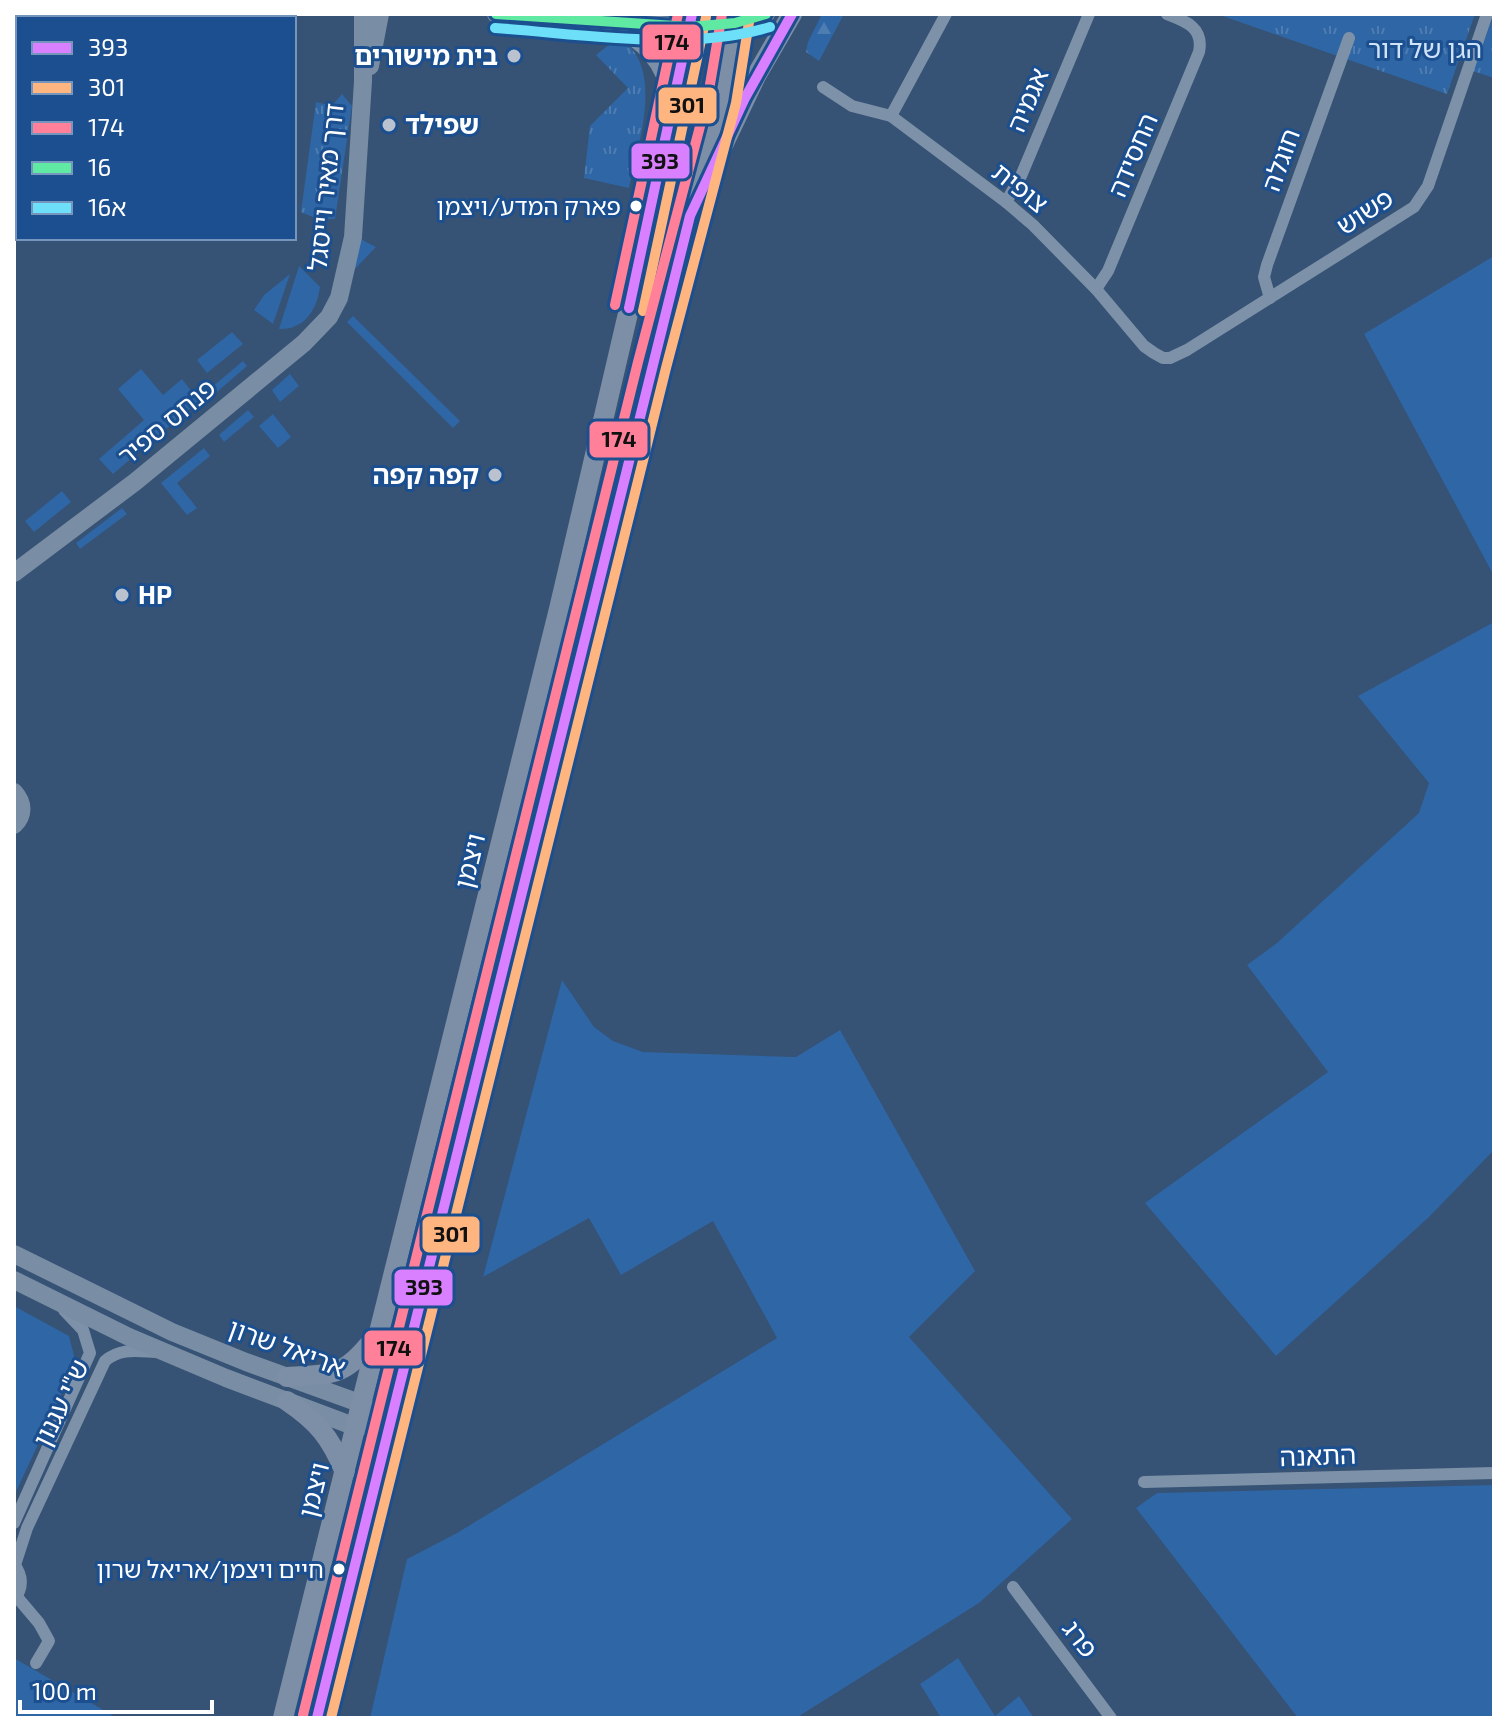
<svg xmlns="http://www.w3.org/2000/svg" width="1508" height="1732" font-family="'Exo 2','Noto Sans Hebrew',sans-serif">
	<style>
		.grass { fill: #2f66a5 }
		.forest { fill: url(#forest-firs) }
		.park { fill: url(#park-tufts) }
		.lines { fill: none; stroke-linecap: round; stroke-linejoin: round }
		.street { stroke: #7d92a8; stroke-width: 12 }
		.secondary { stroke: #798da4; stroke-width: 18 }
		.primary { stroke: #7d8ea7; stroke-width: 20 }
		.bus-1-casing { stroke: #1b4f8f; stroke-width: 16 }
		.bus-2-casing { stroke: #1b4f8f; stroke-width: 16 }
		.bus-3-casing { stroke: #1b4f8f; stroke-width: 16 }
		.bus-4-casing { stroke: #1b4f8f; stroke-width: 16 }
		.bus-5-casing { stroke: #1b4f8f; stroke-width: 16 }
		.bus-1 { stroke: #d880ff; stroke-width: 10 }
		.bus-2 { stroke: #ffb580; stroke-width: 10 }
		.bus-3 { stroke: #ff8098; stroke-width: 10 }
		.bus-4 { stroke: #60e9a3; stroke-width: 10 }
		.bus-5 { stroke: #6ddff8; stroke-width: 10 }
		.poi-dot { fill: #b9c2ce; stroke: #1b4f8f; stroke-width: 3 }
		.bus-dot { fill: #fff; stroke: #1b4f8f; stroke-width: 3 }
		.labels { text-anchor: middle; stroke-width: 6; stroke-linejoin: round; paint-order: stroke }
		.bus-label { font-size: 24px; fill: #fff; stroke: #1b4f8f; text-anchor: end }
		.park-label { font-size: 26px; fill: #cfe3fa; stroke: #1b4f8f }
		.poi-label { font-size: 26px; font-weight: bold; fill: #fff; stroke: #1b4f8f; text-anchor: end }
		.street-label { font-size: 26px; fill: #fff; stroke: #1b4f8f }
		.line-badge { stroke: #1b4f8f; stroke-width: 3 }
		.pale-badge-label { font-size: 22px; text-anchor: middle; font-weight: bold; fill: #111 }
	</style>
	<defs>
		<pattern id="forest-firs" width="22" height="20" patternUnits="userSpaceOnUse" patternTransform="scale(2)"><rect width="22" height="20" fill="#2f66a5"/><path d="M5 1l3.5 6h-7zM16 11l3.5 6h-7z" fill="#4e7db2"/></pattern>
		<pattern id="park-tufts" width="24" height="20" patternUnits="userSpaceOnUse" patternTransform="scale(2)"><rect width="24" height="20" fill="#2f66a5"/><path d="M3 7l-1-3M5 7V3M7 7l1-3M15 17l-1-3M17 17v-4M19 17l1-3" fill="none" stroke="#4e7db2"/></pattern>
	</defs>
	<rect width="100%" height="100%" fill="#365274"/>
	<!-- grass -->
	<g class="grass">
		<polygon points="357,237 376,247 355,269 350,266"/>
		<polygon points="1494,256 1494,576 1364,334"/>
		<path d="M299,266l21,21c-3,24 -17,43 -41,42z"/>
		<polygon points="290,274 273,324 254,310 264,295"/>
		<polygon points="353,316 460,421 453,428 347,322"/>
		<polygon points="232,332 243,344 207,373 197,360"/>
		<polygon points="243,361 247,366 217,392 212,387"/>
		<polygon points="141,369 163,395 182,379 199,401 113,474 99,459 144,420 118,389"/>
		<polygon points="290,374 299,386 280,402 272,390"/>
		<polygon points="248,410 254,417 224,442 219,435"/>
		<polygon points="273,414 291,437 278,448 259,426"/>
		<polygon points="204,448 210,456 177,483 197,508 187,515 161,483"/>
		<polygon points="62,491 71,502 34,532 25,521"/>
		<polygon points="122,508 127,514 80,549 76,543"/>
		<polygon points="1494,622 1494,1150 1429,1217 1276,1356 1145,1203 1328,1072 1247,965 1277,943 1419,813 1429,783 1358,696"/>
		<polygon points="562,980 594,1027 613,1041 643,1052 796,1057 840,1030 975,1271 909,1337 1072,1519 979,1603 796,1718 370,1718 407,1559 457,1533 777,1338 713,1221 621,1275 589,1218 483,1277"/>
		<polygon points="14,1306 69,1336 76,1363 14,1496"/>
		<polygon points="1494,1485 1494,1718 1298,1718 1136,1508 1157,1493"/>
		<polygon points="14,1658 117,1718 14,1718"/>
		<polygon points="958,1658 995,1716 1019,1696 1034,1718 941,1718 920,1684"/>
	</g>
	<!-- forest -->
	<polygon class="forest" points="822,14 844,14 819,61 806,52 808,42"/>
	<!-- park -->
	<g class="park">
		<polygon points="1217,14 1475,14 1447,94"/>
		<polygon points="1494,14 1494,78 1473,71"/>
		<path d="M616,39c5,3 12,6 16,10 28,34 5,101 -3,139l-45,-10 6,-52 38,-38 -32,-33z"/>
		<polygon points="342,94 352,106 335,219 320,220 301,212 316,102 332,106"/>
	</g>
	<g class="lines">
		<!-- street -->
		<g class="street">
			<polyline points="823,87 852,106 891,116 1006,202 1033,225 1096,289 1144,346 1154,353 1163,358 1170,358 1187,350 1414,207 1428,186 1487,14"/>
			<polyline points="891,116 946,14"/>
			<polyline points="1006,202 1021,176 1089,14"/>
			<path d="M1096,289l12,-18 91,-219c5,-24 -13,-31 -32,-38"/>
			<polyline points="1270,298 1264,277 1267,265 1349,38"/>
			<polyline points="1144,1482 1494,1473"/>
			<polyline points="14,1523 90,1353 83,1330 64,1310"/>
			<path d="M14,1564c9,12 9,24 0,36"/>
			<path d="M15,1565l12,-37 78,-167c15,-13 31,-10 50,-9"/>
			<polyline points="1013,1587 1111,1718"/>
			<polyline points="17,1597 39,1623 49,1641 36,1663"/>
		</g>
		<!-- secondary -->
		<g class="secondary">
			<polyline points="496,14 690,27 735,23 766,14"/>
			<polyline points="370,66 380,14"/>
			<polyline points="14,573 135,482 304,343 329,317 339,298 353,237 363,81 363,14"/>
			<path d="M14,792c10,11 10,23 0,33"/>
			<polyline points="14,1254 172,1332 246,1362 362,1404 389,1423"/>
			<polyline points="14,1280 129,1337 226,1378 356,1427 389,1423"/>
		</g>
		<!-- primary -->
		<g class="primary">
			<path d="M611,22c33,18 56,38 61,77"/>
			<polyline points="715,162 756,76 792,14"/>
			<path d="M287,1377c50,-3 58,-1 89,-41"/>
			<path d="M287,1401c31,21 43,36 58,71"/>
			<polyline points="283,1718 559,609 633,292 681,74 692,14"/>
			<polyline points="317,1718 652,365 722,99 736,14"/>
		</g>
		<!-- bus-1 casing -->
		<g class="bus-1-casing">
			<g id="bus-1">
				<polyline points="629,308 692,14"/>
				<polyline points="317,1718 690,216 745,98 792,14"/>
			</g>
		</g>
		<!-- bus-2 casing -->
		<g class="bus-2-casing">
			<g id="bus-2">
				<polyline points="643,311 706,17"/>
				<polyline points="331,1718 666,368 736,103 750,16"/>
			</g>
		</g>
		<!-- bus-3 casing -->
		<g class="bus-3-casing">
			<g id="bus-3">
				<polyline points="615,305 678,14"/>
				<polyline points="303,1715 638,362 708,96 722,14"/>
			</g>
		</g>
		<!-- bus-4 casing -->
		<g class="bus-4-casing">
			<polyline id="bus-4" points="496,14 690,27 735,23 766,14"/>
		</g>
		<!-- bus-5 casing -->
		<g class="bus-5-casing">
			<path id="bus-5" d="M495,28c88,6 191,24 275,-1"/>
		</g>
		<!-- bus-1 -->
		<use href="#bus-1" class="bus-1"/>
		<!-- bus-2 -->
		<use href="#bus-2" class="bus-2"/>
		<!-- bus-3 -->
		<use href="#bus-3" class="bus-3"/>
		<!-- bus-4 -->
		<use href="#bus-4" class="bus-4"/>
		<!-- bus-5 -->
		<use href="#bus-5" class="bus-5"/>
	</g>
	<!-- markers -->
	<g class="poi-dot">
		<circle cx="514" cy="56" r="8"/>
		<circle cx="389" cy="125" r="8"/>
		<circle cx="495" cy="475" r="8"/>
		<circle cx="122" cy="595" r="8"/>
	</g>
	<g class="bus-dot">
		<circle cx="636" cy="206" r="7"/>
		<circle cx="339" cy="1569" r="7"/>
	</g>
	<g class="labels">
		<!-- bus labels -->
		<g class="bus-label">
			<text x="621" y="215">פארק המדע/ויצמן</text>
			<text x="324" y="1578">חיים ויצמן/אריאל שרון</text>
		</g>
		<!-- park labels -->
		<g class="park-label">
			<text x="1425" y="58">הגן של דור</text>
		</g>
		<!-- poi labels -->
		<g class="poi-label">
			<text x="498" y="65">בית מישורים</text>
			<text x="405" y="134" text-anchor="start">שפילד</text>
			<text x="479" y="484">קפה קפה</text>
			<text x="138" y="604" text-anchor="start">HP</text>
		</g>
		<!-- street labels -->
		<g class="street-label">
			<text transform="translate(1028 100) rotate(-67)" y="9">אגמיה</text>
			<text transform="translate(1133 155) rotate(-67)" y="9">החסידה</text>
			<text transform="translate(1281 160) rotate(-70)" y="9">חוגלה</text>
			<text transform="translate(326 187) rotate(-84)" y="9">דרך מאיר וייסגל</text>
			<text transform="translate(1020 188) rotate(39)" y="9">צופית</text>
			<text transform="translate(1365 212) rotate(-33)" y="9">פשוש</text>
			<text transform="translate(167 422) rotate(-40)" y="9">פנחס ספיר</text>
			<text transform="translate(470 861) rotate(-76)" y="9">ויצמן</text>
			<text transform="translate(287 1348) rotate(20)" y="9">אריאל שרון</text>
			<text transform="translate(61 1403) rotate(-64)" y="9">ש"י עגנון</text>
			<text transform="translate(1318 1456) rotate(-2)" y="9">התאנה</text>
			<text transform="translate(314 1490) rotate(-76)" y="9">ויצמן</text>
			<text transform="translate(1080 1639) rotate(53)" y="9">פרג</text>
		</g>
	</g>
	<g class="line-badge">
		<rect x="641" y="23" width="61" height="38" rx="8" fill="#ff8098"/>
		<rect x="657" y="86" width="61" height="39" rx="8" fill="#ffb580"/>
		<rect x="630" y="142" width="61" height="38" rx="8" fill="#d880ff"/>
		<rect x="588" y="420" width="61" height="39" rx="8" fill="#ff8098"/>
		<rect x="421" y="1215" width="60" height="39" rx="8" fill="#ffb580"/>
		<rect x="393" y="1268" width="61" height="39" rx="8" fill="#d880ff"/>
		<rect x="363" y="1329" width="61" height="38" rx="8" fill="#ff8098"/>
	</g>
	<g class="pale-badge-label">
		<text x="672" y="50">174</text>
		<text x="687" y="113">301</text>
		<text x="660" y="169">393</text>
		<text x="619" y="447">174</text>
		<text x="451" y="1242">301</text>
		<text x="424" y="1295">393</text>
		<text x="394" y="1356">174</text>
	</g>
	<!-- border -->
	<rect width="1508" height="1732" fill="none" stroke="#ffffff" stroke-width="32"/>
	<!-- legend -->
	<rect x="16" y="16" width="280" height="224" fill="#1b4f8f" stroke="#7695bc" stroke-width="2"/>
	<rect x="32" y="42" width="40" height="12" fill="#d880ff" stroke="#7695bc" stroke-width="2"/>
	<text x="88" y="56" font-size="24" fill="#ffffff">393</text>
	<rect x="32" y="82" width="40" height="12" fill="#ffb580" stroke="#7695bc" stroke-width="2"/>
	<text x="88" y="96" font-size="24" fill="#ffffff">301</text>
	<rect x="32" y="122" width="40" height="12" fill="#ff8098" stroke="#7695bc" stroke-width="2"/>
	<text x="88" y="136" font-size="24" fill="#ffffff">174</text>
	<rect x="32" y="162" width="40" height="12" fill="#60e9a3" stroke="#7695bc" stroke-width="2"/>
	<text x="88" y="176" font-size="24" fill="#ffffff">16</text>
	<rect x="32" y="202" width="40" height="12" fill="#6ddff8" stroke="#7695bc" stroke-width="2"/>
	<text x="88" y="216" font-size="24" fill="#ffffff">16א</text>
	<!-- scale -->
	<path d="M20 1700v12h192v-12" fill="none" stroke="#ffffff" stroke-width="4"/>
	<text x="32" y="1700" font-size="24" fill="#ffffff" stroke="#1b4f8f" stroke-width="6" paint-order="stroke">100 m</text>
</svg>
